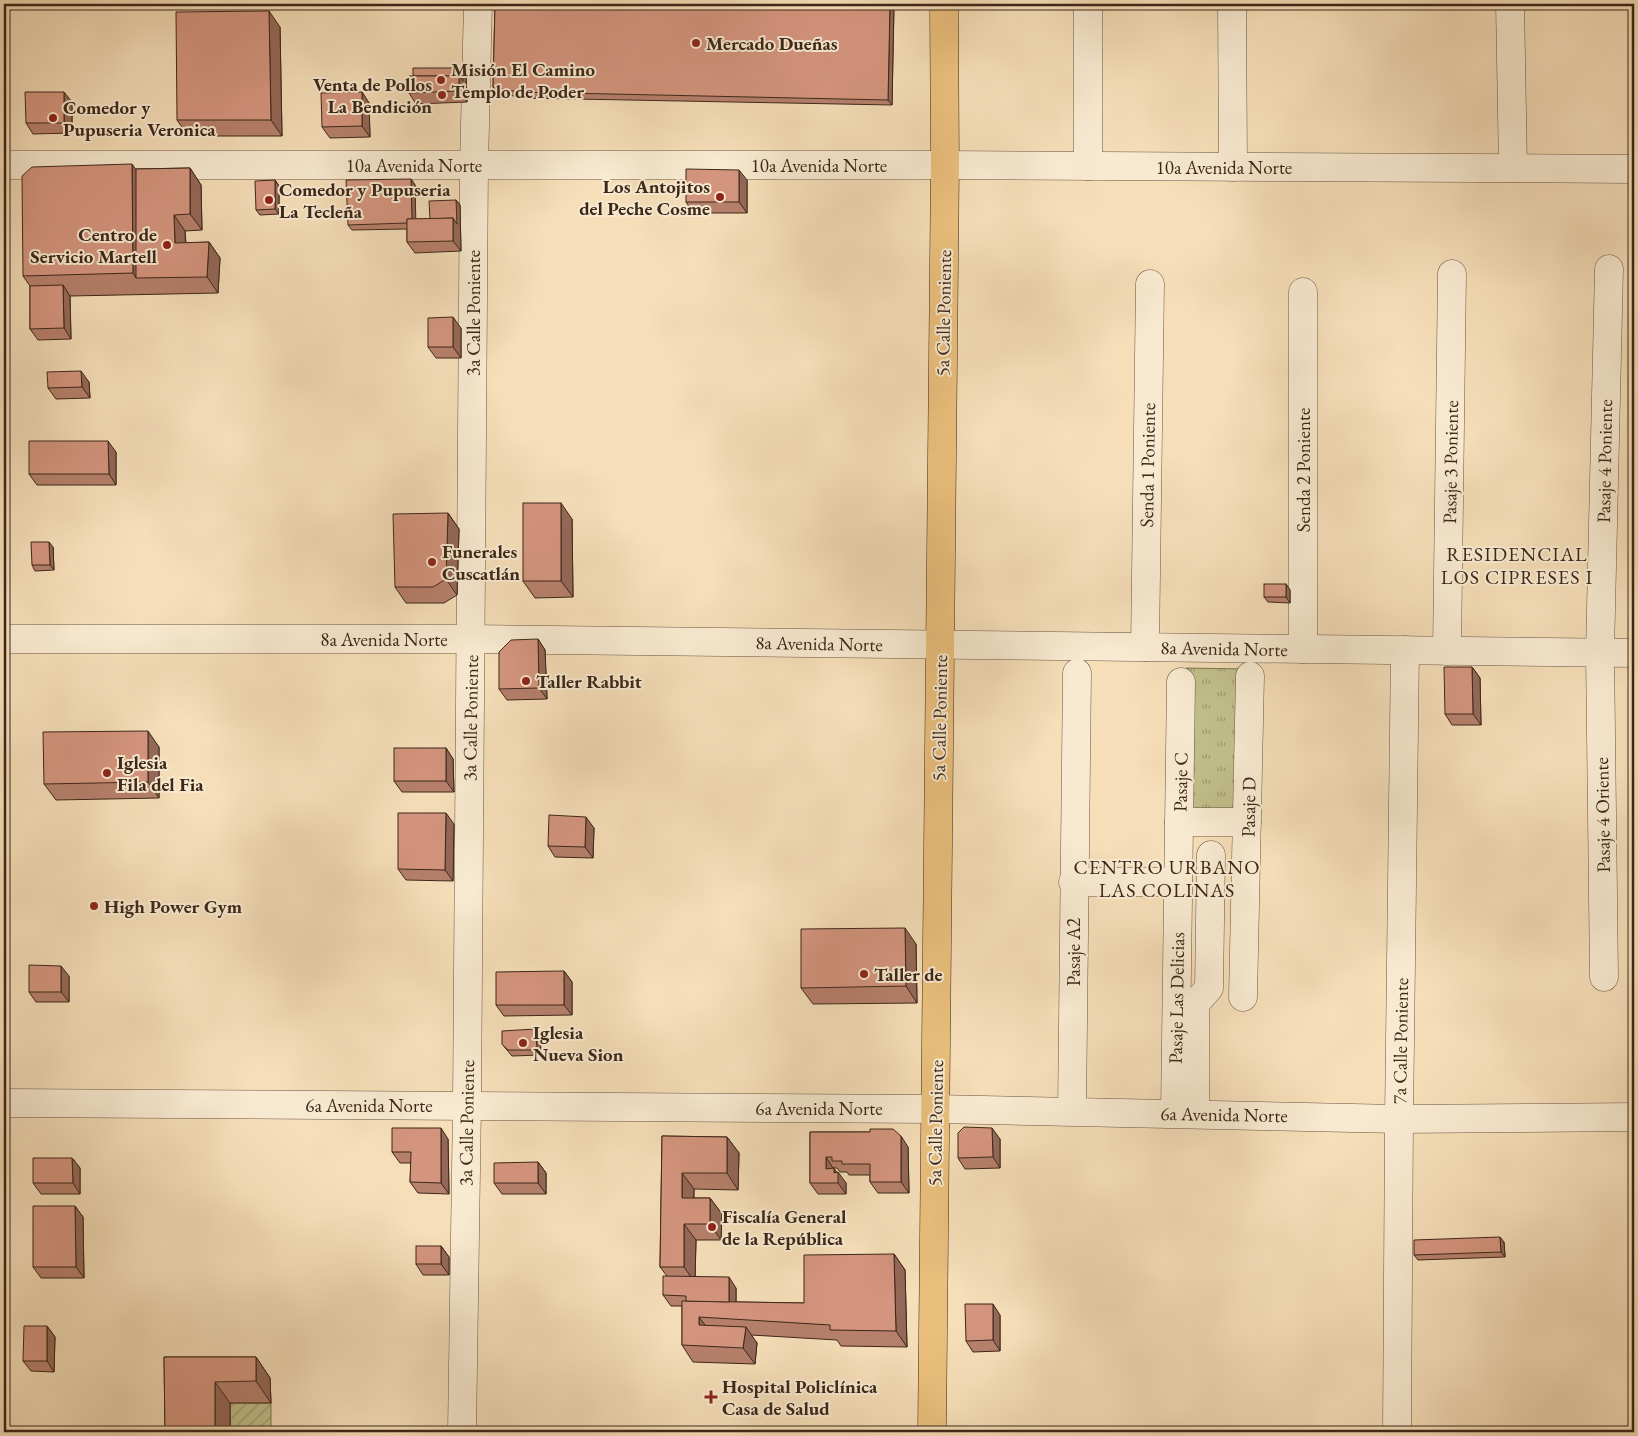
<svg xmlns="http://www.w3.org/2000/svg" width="1638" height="1436" font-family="'EB Garamond',serif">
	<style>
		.grass { fill: url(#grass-tufts); stroke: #7f7452 }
		.garden { fill: url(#garden-furrows); stroke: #7f7452 }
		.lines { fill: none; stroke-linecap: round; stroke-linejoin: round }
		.minor-casing { stroke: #6b5541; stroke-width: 29 }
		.major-casing { stroke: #3d2719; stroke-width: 29 }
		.minor { stroke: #f8ead1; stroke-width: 28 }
		.major { stroke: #eabf7c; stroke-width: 28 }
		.wall { fill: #b6806c; stroke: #3d2719 }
		.shaded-wall { fill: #946858; stroke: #3d2719 }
		.building { fill: #d4957e; stroke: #3d2719 }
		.poi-dot { fill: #8f2418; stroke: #f8ead1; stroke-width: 2 }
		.labels { text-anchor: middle; stroke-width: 4; stroke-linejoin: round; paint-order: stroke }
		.poi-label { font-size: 19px; font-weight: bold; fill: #3d2719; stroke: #f8ead1; text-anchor: start }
		.street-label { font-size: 19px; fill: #3d2719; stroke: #f8ead1 }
		.neighbourhood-label { font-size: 20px; letter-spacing: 1px; fill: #3d2719; stroke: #f8ead1 }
	</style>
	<defs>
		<pattern id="grass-tufts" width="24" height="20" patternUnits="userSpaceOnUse" patternTransform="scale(1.25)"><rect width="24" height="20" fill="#c1c08b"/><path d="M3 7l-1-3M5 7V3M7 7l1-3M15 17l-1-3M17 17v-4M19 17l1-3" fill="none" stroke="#9e9c71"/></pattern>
		<pattern id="garden-furrows" width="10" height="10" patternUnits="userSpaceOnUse" patternTransform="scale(1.25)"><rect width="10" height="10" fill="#c1c08b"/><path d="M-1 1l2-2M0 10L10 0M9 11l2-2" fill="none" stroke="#9e9c71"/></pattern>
	</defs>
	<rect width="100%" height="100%" fill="#f5deb8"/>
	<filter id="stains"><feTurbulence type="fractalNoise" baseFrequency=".004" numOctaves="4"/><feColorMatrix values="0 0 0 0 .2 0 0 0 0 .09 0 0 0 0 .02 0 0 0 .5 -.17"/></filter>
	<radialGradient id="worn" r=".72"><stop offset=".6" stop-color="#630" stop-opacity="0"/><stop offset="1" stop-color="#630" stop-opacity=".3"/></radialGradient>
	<!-- grass -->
	<polygon class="grass" points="1186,668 1244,669 1241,813 1184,813"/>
	<!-- garden -->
	<polygon class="garden" points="229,1403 271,1403 271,1432 230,1432"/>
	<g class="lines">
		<!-- minor casing -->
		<g class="minor-casing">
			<g id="minor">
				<polyline points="1232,4 1233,167"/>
				<polyline points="1510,4 1513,168"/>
				<polyline points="4,165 945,165 1634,169"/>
				<polyline points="1088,166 1088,4"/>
				<polyline points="1303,292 1303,649"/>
				<polyline points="4,639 471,639 1634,653"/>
				<polyline points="1145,647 1150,284"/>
				<polyline points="1447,651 1452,274"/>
				<polyline points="1179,822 1247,822"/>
				<polyline points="1073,882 1178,882"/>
				<polyline points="1604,977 1600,652 1609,269"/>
				<polyline points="1243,997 1250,676"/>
				<polyline points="4,1103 935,1109 1399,1119 1634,1117"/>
				<polyline points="1072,1111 1077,673"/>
				<polyline points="1175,1113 1181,682"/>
				<polyline points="1195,1114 1195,1004 1209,988 1211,855"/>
				<polyline points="462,1432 467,1105 474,165 478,4"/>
				<polyline points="1397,1432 1399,1119 1405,650"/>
			</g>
		</g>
		<!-- major casing -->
		<g class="major-casing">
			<polyline id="major" points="932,1432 945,165 944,4"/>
		</g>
		<!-- minor -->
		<use href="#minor" class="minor"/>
		<!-- major -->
		<use href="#major" class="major"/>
	</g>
	<!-- wall -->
	<g class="wall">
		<polygon points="495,4 894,4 892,105 522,98 497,92 493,87"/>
		<polygon points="280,27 282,136 188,136 177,120"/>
		<polygon points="462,68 466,73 467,102 416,104 409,93 413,76"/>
		<polygon points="362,92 369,103 370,137 330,138 322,127"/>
		<polygon points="72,102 72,133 33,134 26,123"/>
		<polygon points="190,168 201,185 202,230 185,231 186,243 209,242 220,258 218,293 70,296 71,339 38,340 30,329 30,286 23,276 136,169"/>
		<polygon points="411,179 415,185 415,219 430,219 456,200 460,205 461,251 415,253 407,242 407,229 352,230 348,225"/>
		<polygon points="275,180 279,186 279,214 260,215 256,210"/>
		<polygon points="747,180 747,213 693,213 686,202"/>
		<polygon points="461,328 461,358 436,358 428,347"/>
		<polygon points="89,382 90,398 56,399 48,388"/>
		<polygon points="116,452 116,485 37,485 29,474"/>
		<polygon points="448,513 459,529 457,595 444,603 406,603 395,587"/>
		<polygon points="572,519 573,597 535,598 523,581"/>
		<polygon points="53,547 54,570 35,571 32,565"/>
		<polygon points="1286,584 1290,590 1290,603 1268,602 1264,597"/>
		<polygon points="538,639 545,650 547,699 507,700 499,689"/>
		<polygon points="1472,667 1480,678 1481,725 1452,725 1445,714"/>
		<polygon points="159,747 159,798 56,800 44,784"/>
		<polygon points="446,748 453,759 454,792 402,792 394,781"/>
		<polygon points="454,824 453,881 406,880 398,869"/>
		<polygon points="594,828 593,858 555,857 548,846"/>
		<polygon points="916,944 917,1003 813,1004 801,988"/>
		<polygon points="564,971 572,982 572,1015 504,1016 496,1005"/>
		<polygon points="69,976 69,1002 36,1002 29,992"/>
		<polygon points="540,1034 541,1055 512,1056 502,1044"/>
		<polygon points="810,1132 870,1132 908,1147 909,1193 878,1193 870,1182 870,1175 849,1175 847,1172 840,1172 837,1168 833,1168 846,1183 846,1194 818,1194 810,1183"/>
		<polygon points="662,1136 727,1137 739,1153 738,1190 694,1189 694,1198 710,1198 722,1214 721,1240 696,1240 695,1276 736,1288 736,1302 804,1303 894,1254 905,1270 907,1347 841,1346 837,1340 751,1335 757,1343 755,1364 693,1362 682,1345 682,1306 671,1306 663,1295 667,1276 660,1267"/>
		<polygon points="448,1139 449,1194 418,1193 410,1182 411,1163 400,1163 392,1152"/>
		<polygon points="1000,1139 1000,1168 965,1169 958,1158"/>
		<polygon points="72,1158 80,1168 80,1194 41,1194 33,1183"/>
		<polygon points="538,1162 546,1173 546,1194 502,1194 494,1183"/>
		<polygon points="75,1206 83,1217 84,1278 41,1278 33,1267"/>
		<polygon points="1504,1242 1505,1257 1418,1260 1414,1255"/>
		<polygon points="441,1246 449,1257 449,1275 423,1275 416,1264"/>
		<polygon points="1000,1315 1000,1351 973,1352 966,1341"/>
		<polygon points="47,1326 55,1337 54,1372 31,1371 23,1361"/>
		<polygon points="164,1357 256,1357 270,1378 271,1403 230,1403 230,1432 165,1432"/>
	</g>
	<!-- shaded-wall -->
	<g class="shaded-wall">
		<polygon points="890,4 894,4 892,105 888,100"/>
		<polygon points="269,11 280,27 282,136 271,120"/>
		<polygon points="462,68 466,73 467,102 459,91 459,76"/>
		<polygon points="64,92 72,102 72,133 64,123"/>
		<polygon points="362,92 369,103 370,137 362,126"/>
		<polygon points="132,164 147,185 136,278 133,273"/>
		<polygon points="190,168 201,185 202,230 190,214"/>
		<polygon points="739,170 747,180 747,213 739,202"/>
		<polygon points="411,179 415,185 416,228 412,223"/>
		<polygon points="275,180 279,186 279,214 275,209"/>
		<polygon points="456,200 460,205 461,251 453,241 453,218"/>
		<polygon points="174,215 185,231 186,259 175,243"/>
		<polygon points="209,242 220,258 218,293 207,277"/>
		<polygon points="63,285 70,296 71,339 64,328"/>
		<polygon points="453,317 461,328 461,358 453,347"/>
		<polygon points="81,371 89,382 90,398 82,387"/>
		<polygon points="108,441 116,452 116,485 109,474"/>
		<polygon points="561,503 572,519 573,597 561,581"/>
		<polygon points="448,513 459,529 457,595 446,579"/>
		<polygon points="49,542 53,547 54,570 50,565"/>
		<polygon points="1286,584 1290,590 1290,603 1286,597"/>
		<polygon points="538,639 545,650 547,699 539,688"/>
		<polygon points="1472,667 1480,678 1481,725 1473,714"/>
		<polygon points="148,731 159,747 159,798 148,782"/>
		<polygon points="446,748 453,759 454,792 446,781"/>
		<polygon points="446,813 454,824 453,881 445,870"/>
		<polygon points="586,817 594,828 593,858 585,847"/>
		<polygon points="905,928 916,944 917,1003 906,986"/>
		<polygon points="61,966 69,976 69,1002 61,992"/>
		<polygon points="564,971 572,982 572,1015 564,1005"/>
		<polygon points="536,1029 540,1034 541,1055 537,1050"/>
		<polygon points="441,1128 448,1139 449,1194 441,1183"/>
		<polygon points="992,1128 1000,1139 1000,1168 993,1157"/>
		<polygon points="901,1136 908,1147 909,1193 901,1182"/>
		<polygon points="727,1137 739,1153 738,1190 727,1173"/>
		<polygon points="826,1157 833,1168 833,1180 826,1169"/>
		<polygon points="72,1158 80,1168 80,1194 73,1183"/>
		<polygon points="538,1162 546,1173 546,1194 538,1183"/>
		<polygon points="834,1168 838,1175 838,1172 846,1183 846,1194 838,1183 834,1173"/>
		<polygon points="682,1173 694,1189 693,1214 682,1198"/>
		<polygon points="710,1198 722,1214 721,1240 710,1224"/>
		<polygon points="75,1206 83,1217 84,1278 76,1267"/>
		<polygon points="684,1224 696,1240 695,1283 684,1267"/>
		<polygon points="1500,1237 1504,1242 1505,1257 1501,1252"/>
		<polygon points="441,1246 449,1257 449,1275 441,1264"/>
		<polygon points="894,1254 905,1270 907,1347 896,1331"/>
		<polygon points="729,1277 736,1288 736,1318 729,1307"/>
		<polygon points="993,1304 1000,1315 1000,1351 993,1340"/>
		<polygon points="699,1317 711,1333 699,1325"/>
		<polygon points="47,1326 55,1337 54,1372 47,1361"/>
		<polygon points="746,1327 757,1343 755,1364 743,1348"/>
		<polygon points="256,1357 270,1378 271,1403 256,1381"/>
		<polygon points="215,1382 230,1403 230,1432 215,1432"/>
	</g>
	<!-- building -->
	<g class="building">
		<polygon points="495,4 890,4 888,100 518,92 493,87"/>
		<polygon points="269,11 271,120 177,120 176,12"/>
		<polygon points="413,68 462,68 463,81 459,76 413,76"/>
		<polygon points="409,76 459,76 459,91 409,93"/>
		<polygon points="25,92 64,92 64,123 26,123"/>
		<polygon points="362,92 362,126 322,127 321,93"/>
		<polygon points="132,164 133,273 23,276 22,176 32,167"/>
		<polygon points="190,168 190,214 174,215 175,243 209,242 207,277 136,278 136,169"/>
		<polygon points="686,169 739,170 739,202 686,202"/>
		<polygon points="411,179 412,219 407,219 407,223 348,225 346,180"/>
		<polygon points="275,180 275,209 256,210 255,181"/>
		<polygon points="456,200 457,224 453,218 430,219 429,201"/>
		<polygon points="453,218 453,241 407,242 407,219"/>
		<polygon points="63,285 64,328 30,329 30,286"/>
		<polygon points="453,317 453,347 428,347 428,318"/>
		<polygon points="81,371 82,387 48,388 47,372"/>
		<polygon points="29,441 108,441 109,474 29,474"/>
		<rect x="523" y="503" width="38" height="78"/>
		<polygon points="448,513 446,579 433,587 395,587 393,514"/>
		<polygon points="31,542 49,542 50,565 32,565"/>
		<rect x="1264" y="584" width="22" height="13"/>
		<polygon points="538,639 539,688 499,689 499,652 511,640"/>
		<polygon points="1444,667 1472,667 1473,714 1445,714"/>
		<polygon points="148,731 148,782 44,784 43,732"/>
		<rect x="394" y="748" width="52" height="33"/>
		<polygon points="398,813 446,813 445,870 398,869"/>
		<polygon points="549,815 586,817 585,847 548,846"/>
		<polygon points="905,928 906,986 801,988 801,929"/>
		<polygon points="29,965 61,966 61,992 29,992"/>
		<polygon points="564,971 564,1005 496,1005 496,972"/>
		<polygon points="536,1029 537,1050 508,1050 502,1044 502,1031"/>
		<polygon points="964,1127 992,1128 993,1157 958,1158 958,1133"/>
		<polygon points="392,1128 441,1128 441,1183 410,1182 411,1152 392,1152"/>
		<polygon points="870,1129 893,1129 901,1136 901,1182 870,1182 870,1164 842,1164 842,1161 832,1161 832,1157 826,1157 826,1169 834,1168 834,1173 838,1172 838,1183 810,1183 810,1132 870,1132"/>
		<polygon points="662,1136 727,1137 727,1173 682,1173 682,1198 710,1198 710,1224 684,1224 684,1267 660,1267"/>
		<polygon points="33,1158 72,1158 73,1183 33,1183"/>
		<polygon points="538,1162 538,1183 494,1183 494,1163"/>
		<polygon points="33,1206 75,1206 76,1267 33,1267"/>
		<polygon points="1500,1237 1501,1252 1414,1255 1414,1240"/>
		<rect x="416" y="1246" width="25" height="18"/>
		<polygon points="894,1254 896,1331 830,1330 830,1325 699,1317 699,1325 746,1327 743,1348 682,1345 682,1301 804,1303 804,1255"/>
		<polygon points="663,1276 729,1277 729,1302 686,1301 686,1296 663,1295"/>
		<polygon points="965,1304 993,1304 993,1340 966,1341"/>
		<polygon points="24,1326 47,1326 47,1361 23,1361"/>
		<polygon points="164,1357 256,1357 256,1381 215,1382 215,1432 165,1432"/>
	</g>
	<!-- markers -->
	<g class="poi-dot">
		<circle cx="696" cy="43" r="5"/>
		<circle cx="441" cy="80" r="5"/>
		<circle cx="442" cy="95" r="5"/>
		<circle cx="53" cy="118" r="5"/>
		<circle cx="720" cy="197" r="5"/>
		<circle cx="269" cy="200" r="5"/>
		<circle cx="167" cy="245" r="5"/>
		<circle cx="432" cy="562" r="5"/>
		<circle cx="526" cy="681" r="5"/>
		<circle cx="107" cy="773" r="5"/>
		<circle cx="94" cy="906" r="5"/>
		<circle cx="864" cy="974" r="5"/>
		<circle cx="523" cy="1043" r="5"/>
		<circle cx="712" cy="1227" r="5"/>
		<path d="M708.5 1389.5h5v5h5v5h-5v5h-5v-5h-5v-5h5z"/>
	</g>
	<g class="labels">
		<!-- poi labels -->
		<g class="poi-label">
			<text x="706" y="50">Mercado Dueñas</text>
			<text x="451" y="76">Misión El Camino<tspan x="451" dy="22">Templo de Poder</tspan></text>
			<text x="432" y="91" text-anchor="end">Venta de Pollos<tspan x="432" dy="22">La Bendición</tspan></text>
			<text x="63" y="114">Comedor y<tspan x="63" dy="22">Pupuseria Veronica</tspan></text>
			<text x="710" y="193" text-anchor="end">Los Antojitos<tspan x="710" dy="22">del Peche Cosme</tspan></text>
			<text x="279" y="196">Comedor y Pupuseria<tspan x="279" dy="22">La Tecleña</tspan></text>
			<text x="157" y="241" text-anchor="end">Centro de<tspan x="157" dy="22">Servicio Martell</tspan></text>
			<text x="442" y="558">Funerales<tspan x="442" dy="22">Cuscatlán</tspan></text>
			<text x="536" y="688">Taller Rabbit</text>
			<text x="117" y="769">Iglesia<tspan x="117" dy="22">Fila del Fia</tspan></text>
			<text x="104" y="913">High Power Gym</text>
			<text x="874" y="981">Taller de</text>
			<text x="533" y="1039">Iglesia<tspan x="533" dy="22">Nueva Sion</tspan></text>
			<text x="722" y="1223">Fiscalía General<tspan x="722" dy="22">de la República</tspan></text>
			<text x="722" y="1393">Hospital Policlínica<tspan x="722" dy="22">Casa de Salud</tspan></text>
		</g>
		<!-- street labels -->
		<g class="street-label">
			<text x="414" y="172">10a Avenida Norte</text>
			<text x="819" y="172">10a Avenida Norte</text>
			<text x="1224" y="174">10a Avenida Norte</text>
			<text transform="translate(473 313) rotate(-90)" y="7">3a Calle Poniente</text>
			<text transform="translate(943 313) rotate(-89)" y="7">5a Calle Poniente</text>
			<text transform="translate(1604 461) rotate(-89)" y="7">Pasaje 4 Poniente</text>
			<text transform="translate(1450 462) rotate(-89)" y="7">Pasaje 3 Poniente</text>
			<text transform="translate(1147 465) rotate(-89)" y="7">Senda 1 Poniente</text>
			<text transform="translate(1303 470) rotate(-90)" y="7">Senda 2 Poniente</text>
			<text x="384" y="646">8a Avenida Norte</text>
			<text transform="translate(819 643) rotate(1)" y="7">8a Avenida Norte</text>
			<text transform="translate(1224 648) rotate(1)" y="7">8a Avenida Norte</text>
			<text transform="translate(470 718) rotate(-89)" y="7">3a Calle Poniente</text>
			<text transform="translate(939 718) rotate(-89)" y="7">5a Calle Poniente</text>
			<text transform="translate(1180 782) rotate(-89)" y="7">Pasaje C</text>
			<text transform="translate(1248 807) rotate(-89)" y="7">Pasaje D</text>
			<text transform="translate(1602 815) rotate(-91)" y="7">Pasaje 4 Oriente</text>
			<text transform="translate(1073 952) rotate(-90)" y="7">Pasaje A2</text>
			<text transform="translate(1176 998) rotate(-89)" y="7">Pasaje Las Delicias</text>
			<text transform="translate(1400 1041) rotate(-89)" y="7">7a Calle Poniente</text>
			<text x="369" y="1112">6a Avenida Norte</text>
			<text x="819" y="1115">6a Avenida Norte</text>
			<text transform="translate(1224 1114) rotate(1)" y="7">6a Avenida Norte</text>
			<text transform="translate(466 1123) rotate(-89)" y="7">3a Calle Poniente</text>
			<text transform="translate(935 1123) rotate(-89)" y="7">5a Calle Poniente</text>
		</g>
		<!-- neighbourhood labels -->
		<g class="neighbourhood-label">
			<text x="1517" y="561">RESIDENCIAL<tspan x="1517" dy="23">LOS CIPRESES I</tspan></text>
			<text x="1167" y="874">CENTRO URBANO<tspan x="1167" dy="23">LAS COLINAS</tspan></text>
		</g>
	</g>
	<!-- margin -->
	<rect width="1638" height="1436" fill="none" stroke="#f5deb8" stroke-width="20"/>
	<rect x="5" y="5" width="1628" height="1426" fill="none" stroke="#3d2719" stroke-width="2.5"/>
	<rect x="10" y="10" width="1618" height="1416" fill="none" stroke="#3d2719"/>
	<rect width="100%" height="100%" filter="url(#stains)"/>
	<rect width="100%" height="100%" fill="url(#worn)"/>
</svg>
